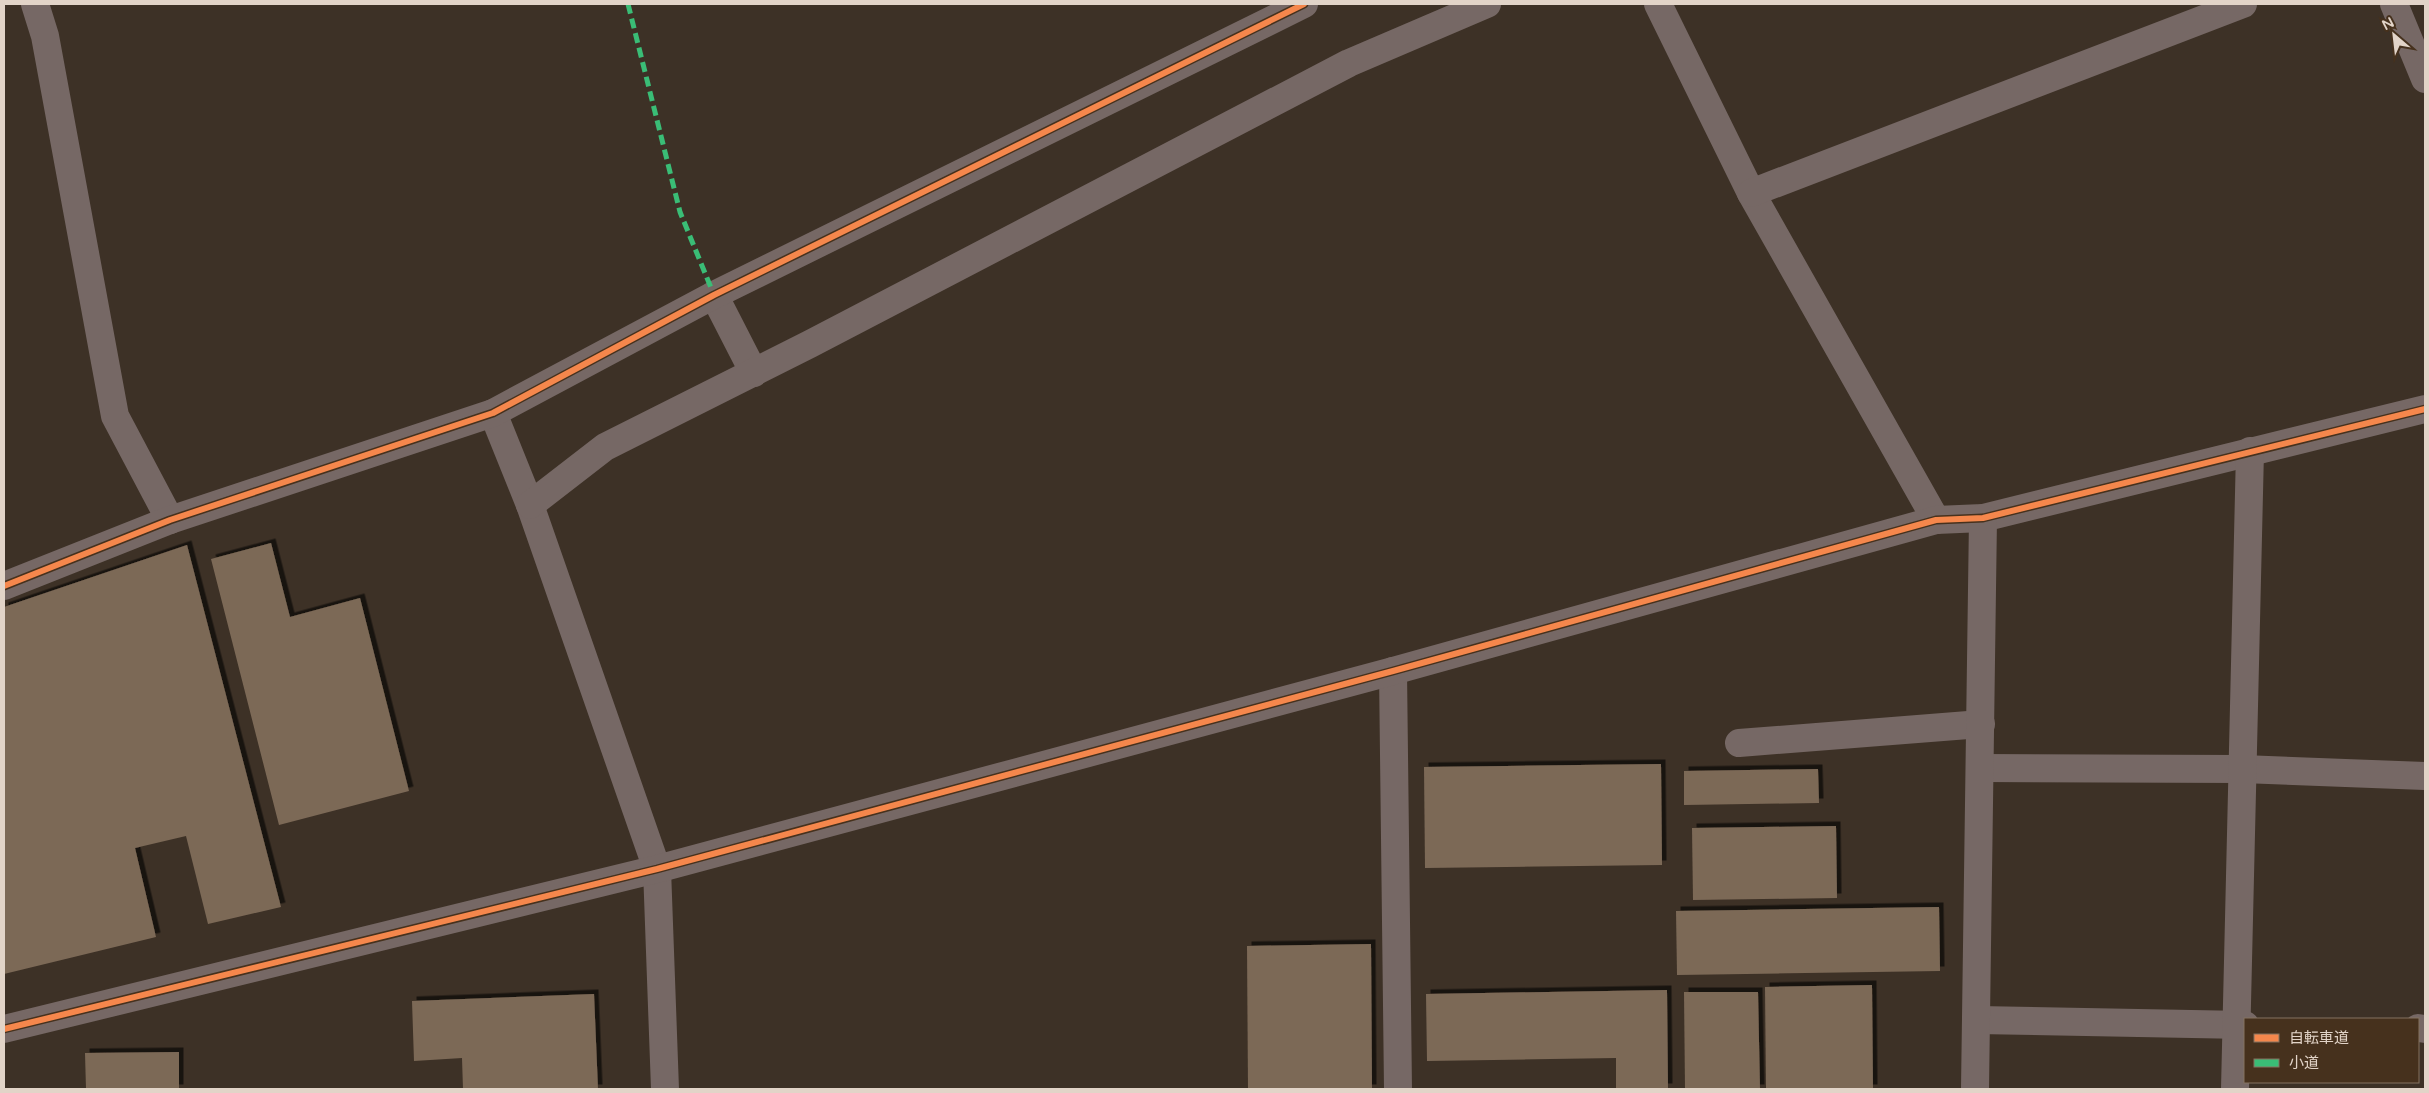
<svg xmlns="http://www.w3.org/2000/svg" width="2429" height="1093" font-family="'Varela Round','Noto Sans JP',sans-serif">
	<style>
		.building { fill: #7c6957; filter: url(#shadow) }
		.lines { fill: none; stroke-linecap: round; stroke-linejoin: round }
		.minor { stroke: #766865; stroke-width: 28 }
		.quiet { stroke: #3abd76; stroke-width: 5; stroke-dasharray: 10 5; stroke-linecap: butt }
		.cycleway-casing { stroke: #46311d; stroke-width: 9 }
		.cycleway { stroke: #f5874c; stroke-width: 6 }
	</style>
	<defs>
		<filter id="shadow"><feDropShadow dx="4.5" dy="-4.5" stdDeviation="0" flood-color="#0009"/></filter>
	</defs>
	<rect width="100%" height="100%" fill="#3d3126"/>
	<!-- building -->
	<g class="building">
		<polygon points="271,543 290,617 360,598 409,791 279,825 211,559"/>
		<polygon points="187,545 281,907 208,924 186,836 135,848 156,937 4,974 4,607"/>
		<polygon points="1661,764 1662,865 1425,868 1424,767"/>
		<polygon points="1818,769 1819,803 1684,805 1684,771"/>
		<polygon points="1836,826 1837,898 1693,900 1692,828"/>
		<polygon points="1939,907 1940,971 1677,975 1676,911"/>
		<polygon points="1371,944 1372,1089 1248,1089 1247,946"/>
		<polygon points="1872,985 1873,1089 1766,1089 1765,987"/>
		<polygon points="1667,990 1668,1088 1616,1088 1616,1058 1427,1061 1426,994"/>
		<polygon points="1684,992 1758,992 1760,1089 1685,1089"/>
		<polygon points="594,994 598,1089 463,1089 462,1058 414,1061 412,1001"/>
		<polygon points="179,1052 179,1089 86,1089 85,1053"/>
	</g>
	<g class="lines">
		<!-- minor -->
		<g class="minor">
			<polyline points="35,4 45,36 115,416 170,520"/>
			<polyline points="1658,4 1751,193 1936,520"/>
			<polyline points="2394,4 2425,79"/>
			<polyline points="1751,193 2243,4"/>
			<polyline points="714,295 754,373"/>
			<polyline points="493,413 530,505 657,869 665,1089"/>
			<polyline points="530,505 605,447 810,344 1349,63 1487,4"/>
			<polyline points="4,586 170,520 493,413 714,295 1304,4"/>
			<polyline points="1393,671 1398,1089"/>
			<polyline points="1739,743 1981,724"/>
			<polyline points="1980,768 2242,769 2425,776"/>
			<polyline points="1977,1020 2245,1025"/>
			<polyline points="2418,1028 2425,1029"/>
			<polyline points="4,1029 657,869 1393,671 1936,520 1983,518 2425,409"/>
			<polyline points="1975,1089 1983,518"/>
			<polyline points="2235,1089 2250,451"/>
		</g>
		<!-- quiet -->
		<polyline class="quiet" points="628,4 680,212 714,295"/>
		<!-- cycleway casing -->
		<g class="cycleway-casing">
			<g id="cycleway">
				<polyline points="4,586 170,520 493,413 714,295 1304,4"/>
				<polyline points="4,1029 657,869 1393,671 1936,520 1983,518 2425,409"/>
			</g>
		</g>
		<!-- cycleway -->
		<use href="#cycleway" class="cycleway"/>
	</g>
	<!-- border -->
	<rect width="2429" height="1093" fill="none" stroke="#e2d4c8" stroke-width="10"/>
	<!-- legend -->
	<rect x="2244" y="1018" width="175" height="65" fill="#46311d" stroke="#847261"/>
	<rect x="2254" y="1034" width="25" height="8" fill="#f5874c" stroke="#847261"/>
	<text x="2289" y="1043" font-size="15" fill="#e2d4c8">自転車道</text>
	<rect x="2254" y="1059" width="25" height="8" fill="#3abd76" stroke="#847261"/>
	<text x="2289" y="1068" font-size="15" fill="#e2d4c8">小道</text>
	<!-- north arrow -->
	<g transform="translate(2394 35) rotate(332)" stroke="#46311d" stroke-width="4" paint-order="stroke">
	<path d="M0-4L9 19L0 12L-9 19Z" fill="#e2d4c8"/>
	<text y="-8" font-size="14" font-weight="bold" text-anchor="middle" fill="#e2d4c8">N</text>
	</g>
</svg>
